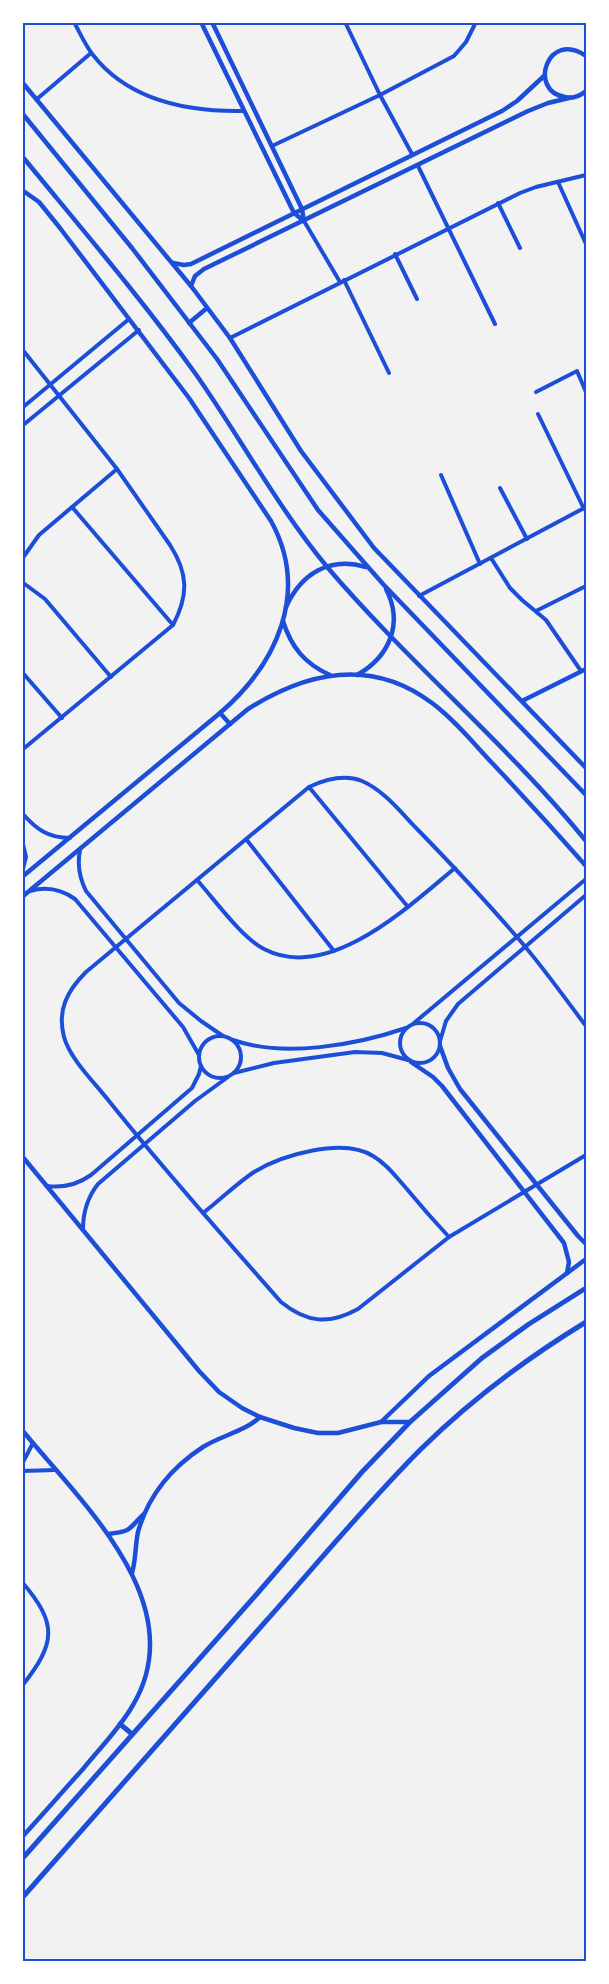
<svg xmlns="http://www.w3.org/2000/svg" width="609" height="1984" font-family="'Golos Text',sans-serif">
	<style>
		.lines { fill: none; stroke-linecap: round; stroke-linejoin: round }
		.minor { stroke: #1d4ed8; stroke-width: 4 }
		.tertiary { stroke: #1d4ed8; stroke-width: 4.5 }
		.secondary { stroke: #1d4ed8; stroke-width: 4.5 }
		.primary { stroke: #1d4ed8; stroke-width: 5 }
		.neatline { fill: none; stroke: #1d4ed8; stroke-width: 2 }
	</style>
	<rect width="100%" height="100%" fill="#f2f2f2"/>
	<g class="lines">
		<!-- minor -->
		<g class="minor">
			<path d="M74,22c6,11 11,23 19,33 36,46 96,57 151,56"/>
			<polyline points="345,22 380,95 412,154"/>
			<polyline points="37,99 91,53"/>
			<polyline points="272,146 380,95 454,56 466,42 476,22"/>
			<polyline points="418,166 495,324"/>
			<polyline points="558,182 586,244"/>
			<polyline points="498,203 520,248"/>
			<polyline points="304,221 340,282"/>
			<polyline points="395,254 417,299"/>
			<polyline points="344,280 389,373"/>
			<polyline points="230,338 520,193 536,187 586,175"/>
			<path d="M22,349l95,120 53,76c18,28 19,50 3,80l-151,125"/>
			<polyline points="536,392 577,371 586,392"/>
			<polyline points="22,408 129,319"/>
			<polyline points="538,414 584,509"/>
			<polyline points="22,426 139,330"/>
			<polyline points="441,475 480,564"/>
			<polyline points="500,488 527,539"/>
			<polyline points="72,507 173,625"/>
			<polyline points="491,558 510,588 522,600 546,620 581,671"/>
			<polyline points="22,559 39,535 117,469"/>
			<polyline points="22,582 45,599 111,677"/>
			<polyline points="419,596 586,507"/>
			<polyline points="536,611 586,586"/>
			<polyline points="22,672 62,718"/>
			<polyline points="309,787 408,907"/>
			<path d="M22,813c14,16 26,25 48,25"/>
			<polyline points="246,839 334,951"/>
			<polyline points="22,840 26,857 22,873"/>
			<path d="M80,850c-3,15 -1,27 6,41l93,112 22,18 22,15"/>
			<path d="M197,880c18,20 44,57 67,69 65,34 145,-43 191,-81"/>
			<path d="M30,891c17,-5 31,-2 45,8l108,128 16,28"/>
			<circle cx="420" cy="1043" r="20"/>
			<polyline points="414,1023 586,879"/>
			<path d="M586,1026c-23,-30 -45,-62 -70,-90 -31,-36 -63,-70 -96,-104 -18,-18 -35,-41 -58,-51 -18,-7 -36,-2 -53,6l-223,185c-19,19 -29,38 -22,65 6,22 31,46 45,64 55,69 114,135 172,201 26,21 48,23 77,7l91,-72 137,-82"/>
			<circle cx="220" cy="1057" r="21"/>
			<path d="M233,1040c51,18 123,5 173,-12"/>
			<polyline points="440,1041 446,1021 458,1004 586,895"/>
			<polyline points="234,1073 274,1063 355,1052 382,1053 408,1060"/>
			<path d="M47,1186c16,2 30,-1 44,-11l101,-87 7,-14 2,-8"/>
			<path d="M203,1213c17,-13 33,-29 51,-41 28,-17 89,-35 119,-16 14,8 23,21 33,32 14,17 28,33 43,49"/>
			<path d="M83,1229c0,-17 4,-31 15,-45l97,-83 33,-24"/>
			<polyline points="22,1464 33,1443"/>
			<polyline points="22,1471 55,1470"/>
			<path d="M22,1582c36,42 34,61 0,104"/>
		</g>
		<!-- tertiary -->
		<g class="tertiary">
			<polyline points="201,22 294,213 304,221"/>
			<polyline points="212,22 302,209 304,221"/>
			<path d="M586,56c-38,-27 -59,35 -21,41 8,2 15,-1 21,-6"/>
			<polyline points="22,82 191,286 230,338 301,451 374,548 586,768"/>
			<path d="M22,190l17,12 21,26 129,170 82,123c39,71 6,143 -51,192l-198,164"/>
			<polyline points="173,263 184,265 191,264 502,111 517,101 544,76"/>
			<polyline points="191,286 195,276 204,269 528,111 548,103 569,98"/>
			<path d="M283,621c8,26 22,43 47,54"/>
			<polyline points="522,701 586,669"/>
			<polyline points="220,713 230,724"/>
			<path d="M22,897l226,-188c60,-38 124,-51 184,-6 23,17 42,41 62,62 31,33 62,67 92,101"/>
			<polyline points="440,1046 448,1068 460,1089 578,1236 586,1244"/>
			<polyline points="411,1062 433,1077 442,1086 564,1243 569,1262 567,1273"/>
			<polyline points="22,1156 199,1371 219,1392 242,1408 260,1417 294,1428 318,1433 338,1433 381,1422 410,1422"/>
			<polyline points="381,1422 429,1376 586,1259"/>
			<path d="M22,1430c59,72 171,174 111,275 -13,23 -33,43 -50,64 -20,22 -40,45 -61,68"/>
			<path d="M108,1534c25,-3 19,-4 36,-20"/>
			<path d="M132,1573c4,-13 3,-27 6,-41 10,-36 34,-65 65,-85 19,-12 41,-15 57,-30"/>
		</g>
		<!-- secondary -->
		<g class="secondary">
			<polyline points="22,113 132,248 217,359 318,510 383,584 586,795"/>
			<path d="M22,156c59,72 119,142 173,217 45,64 83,135 133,195 81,95 179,176 258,273"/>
			<polyline points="189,323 207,308"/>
			<path d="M286,607c15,-33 43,-51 80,-40"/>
			<path d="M357,675c32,-18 47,-51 29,-86"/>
		</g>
		<!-- primary -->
		<g class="primary">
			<polyline points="120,1724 132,1734"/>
			<polyline points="22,1859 256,1595 362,1472 410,1422 482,1358 529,1324 586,1288"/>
			<path d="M22,1898c82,-93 163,-185 244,-277 51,-57 101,-118 155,-172 50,-49 106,-91 165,-127"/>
		</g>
	</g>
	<!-- border -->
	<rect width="609" height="1984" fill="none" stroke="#ffffff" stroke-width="48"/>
	<rect x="24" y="24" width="561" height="1936" class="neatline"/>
</svg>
